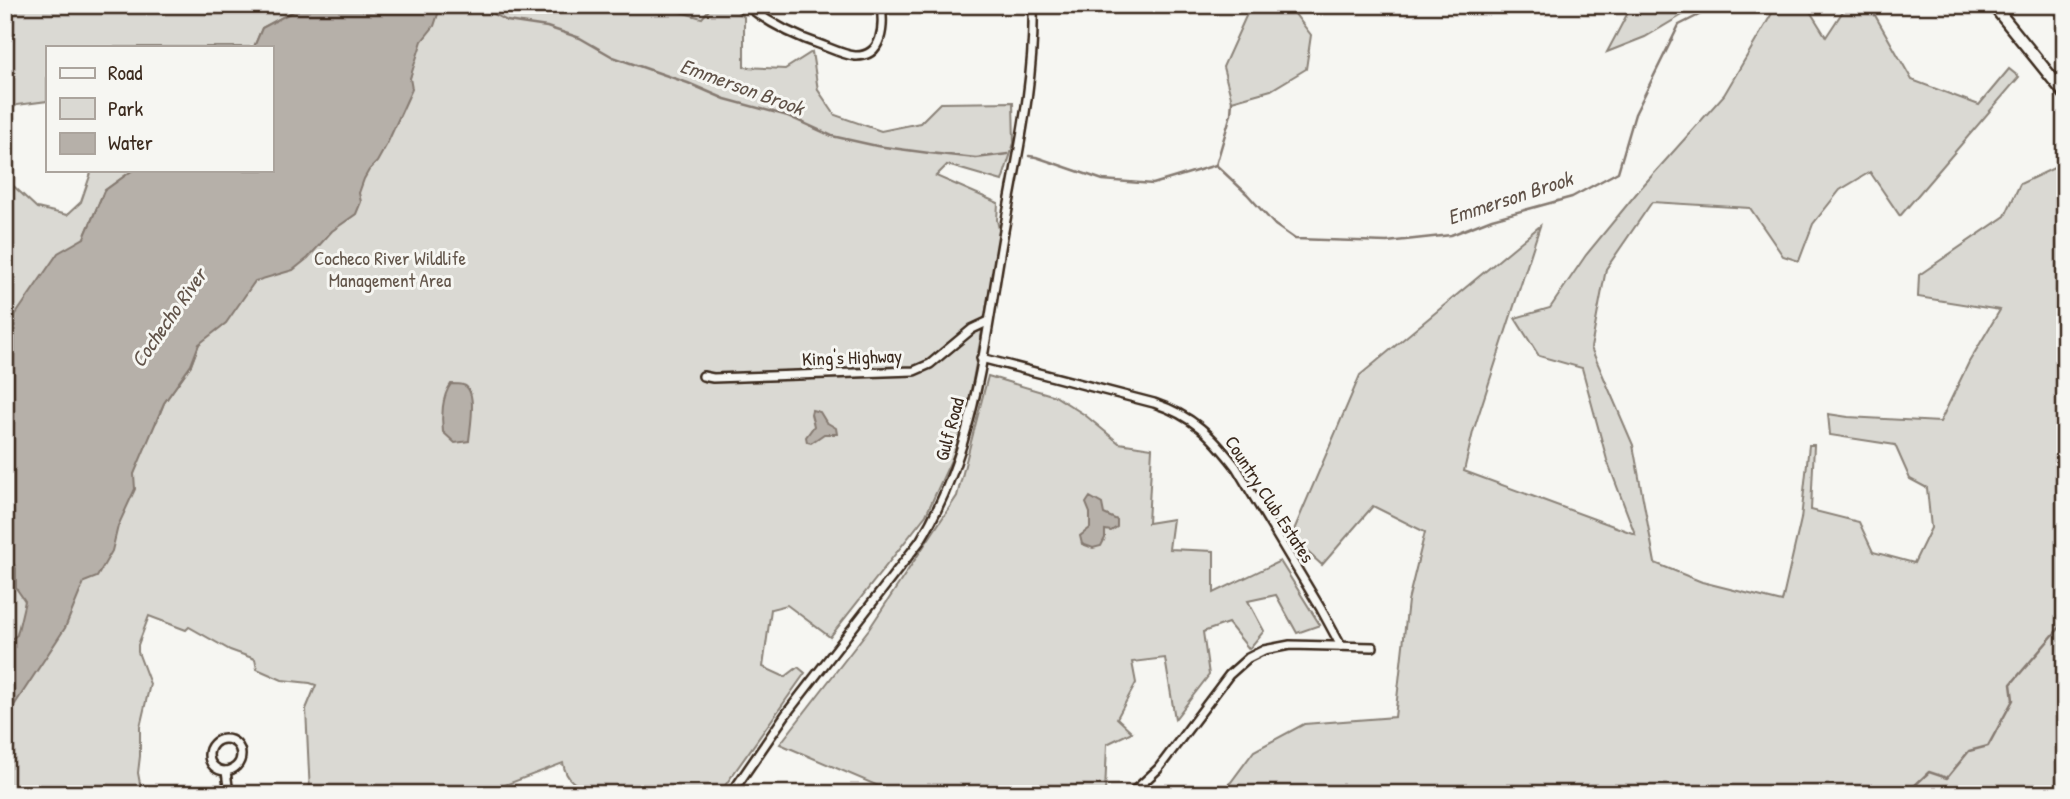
<svg xmlns="http://www.w3.org/2000/svg" width="2070" height="799" font-family="'Patrick Hand',sans-serif">
	<style>
		.green { fill: #dad9d3; stroke: #8a8278; stroke-width: 2 }
		.water { fill: #b6b0a9; stroke: #857a71; stroke-width: 2 }
		.lines { fill: none; stroke-linecap: round; stroke-linejoin: round }
		.stream { stroke: #857a71; stroke-width: 2.5 }
		.minor-casing { stroke: #3b2a1e; stroke-width: 12 }
		.major-casing { stroke: #3b2a1e; stroke-width: 15 }
		.minor { stroke: #f6f6f2; stroke-width: 7 }
		.major { stroke: #f6f6f2; stroke-width: 10 }
		.labels { text-anchor: middle; stroke-width: 6; stroke-linejoin: round; paint-order: stroke }
		.park-label { font-size: 19px; fill: #63564b; stroke: #f6f6f2 }
		.street-label { font-size: 19px; fill: #3b2a1e; stroke: #f6f6f2 }
		.water-label { font-size: 21px; font-style: italic; fill: #605248; stroke: #f6f6f2 }
	</style>
	<rect width="100%" height="100%" fill="#f6f6f2"/>
	<filter id="ink" filterUnits="userSpaceOnUse"><feTurbulence type="fractalNoise" baseFrequency=".0143" numOctaves="2"/><feDisplacementMap in="SourceGraphic" scale="14" xChannelSelector="R" yChannelSelector="G"/><feConvolveMatrix kernelMatrix="1 2 1 2 8 2 1 2 1" color-interpolation-filters="sRGB"/></filter>
	<g filter="url(#ink)">
		<!-- green -->
		<g class="green">
			<polygon points="5,5 305,5 262,28 254,47 47,47 47,101 17,105 5,113"/>
			<path d="M441,5h230l6,6 25,7 11,-13h18l13,12v50l41,2 27,-17 6,38 17,25 46,16 39,-8 20,-20 73,-1 1,41 -12,38 -55,-16 -11,11 62,27 -1,17 3,14 -37,200 -37,81 -96,122 -43,-32 -16,4 -8,58 22,10 13,-10 7,6 -86,121c-29,0 -128,5 -146,-12 -6,-5 -9,-13 -10,-19l-58,22 4,9h-199l-4,-85 10,-24 -6,-2 -28,-3 -25,-11 -2,-10 -25,-9 -41,-23 -3,3 -37,-14 -11,29v7l12,32 -10,43v29l-2,17 4,21h-137v-82l5,-4 67,-121 70,-152 10,-14 7,-18 27,-38 8,-21 44,-47 12,-16 12,-4 143,-199 9,-35z"/>
			<polygon points="1251,5 1288,5 1311,35 1306,69 1271,90 1232,101 1223,67"/>
			<polygon points="1632,5 1699,5 1645,37 1607,52"/>
			<polygon points="1782,5 1806,5 1826,37 1847,5 1879,5 1872,10 1912,80 1979,105 2009,69 2019,77 1900,216 1870,172 1840,190 1813,224 1799,261 1783,256 1750,208 1652,202 1606,269 1591,348 1633,445 1655,563 1702,582 1782,602 1801,519 1809,445 1814,445 1811,510 1859,522 1873,552 1914,563 1931,528 1927,488 1910,479 1895,445 1830,435 1828,414 1848,417 1940,422 1969,362 2000,310 1918,297 1919,275 2005,216 2020,184 2054,168 2065,180 2065,794 1216,794 1231,782 1254,751 1304,724 1395,717 1408,601 1425,532 1373,506 1322,565 1291,537 1360,375 1540,226 1473,432 1464,471 1635,534 1607,460 1582,368 1539,356 1515,318 1550,308 1586,255 1640,189 1724,95 1774,10"/>
			<polygon points="92,170 133,170 104,191 84,238 5,330 5,178 37,208 67,215 81,202"/>
			<polygon points="988,376 1055,396 1085,415 1119,443 1152,448 1148,523 1173,519 1169,549 1214,551 1214,593 1280,561 1320,625 1297,633 1276,595 1248,601 1264,631 1249,649 1228,623 1203,632 1209,675 1175,719 1165,658 1132,662 1136,683 1117,718 1132,732 1107,744 1105,794 897,794 780,744 869,629 957,496"/>
			<polygon points="5,486 23,511 25,608 17,635 5,645"/>
		</g>
		<!-- water -->
		<g class="water">
			<polygon points="305,5 441,5 434,26 422,41 410,78 412,89 387,144 377,162 369,170 364,179 359,193 361,202 356,214 332,231 308,258 293,270 255,281 226,323 199,344 191,365 164,403 134,474 135,489 118,526 112,551 97,577 84,582 65,628 15,704 5,712 5,644 17,635 25,601 16,588 16,568 5,551 5,330 58,253 84,238 104,191 133,170 271,170 271,47 254,47 262,28"/>
			<path d="M451,384c4,0 9,0 12,1 15,4 7,43 6,56l-14,2 -12,-11c-2,-15 -1,-36 8,-48z"/>
			<polygon points="812,410 820,412 826,422 836,428 837,434 824,434 811,443 807,442 806,437 814,426 811,414"/>
			<polygon points="1090,497 1102,504 1104,514 1117,520 1117,527 1111,531 1105,530 1105,538 1101,546 1093,548 1082,544 1080,536 1090,528 1090,513 1086,503"/>
		</g>
		<g class="lines">
			<!-- stream -->
			<g class="stream">
				<polyline points="476,5 507,21 547,27 580,38 613,57 688,83 725,99 788,116 832,136 877,146 929,153 976,158 1008,154"/>
				<polyline points="1029,156 1036,157 1103,180 1153,184 1216,165"/>
				<polyline points="1216,165 1247,194 1275,225 1295,239 1387,242 1451,235 1492,219 1572,197 1618,172 1635,114 1679,25 1719,5"/>
				<polyline points="1216,165 1231,114 1232,101"/>
				<polyline points="1909,794 1910,790 1929,772 1947,778 1969,751 1988,746 2013,700 2011,684 2060,627 2065,627"/>
			</g>
			<!-- minor casing -->
			<g class="minor-casing">
				<g id="minor">
					<path d="M746,5c24,19 48,31 78,41 10,4 21,9 31,10 28,1 29,-30 26,-51"/>
					<path d="M981,358l173,45c39,13 57,32 82,64l85,142 20,37"/>
					<polyline points="703,376 713,378 914,371 930,364 972,329 987,322"/>
					<circle cx="225" cy="755" r="16"/>
					<polyline points="226,771 229,794"/>
					<polyline points="1133,792 1158,769 1229,675 1248,658 1264,650 1290,645 1373,647"/>
					<path d="M731,794l55,-80 134,-173c57,-94 65,-204 84,-310 13,-74 31,-150 29,-226"/>
				</g>
			</g>
			<!-- major casing -->
			<g class="major-casing">
				<polyline id="major" points="1993,5 2065,94"/>
			</g>
			<!-- minor -->
			<use href="#minor" class="minor"/>
			<!-- major -->
			<use href="#major" class="major"/>
		</g>
	</g>
	<g class="labels">
		<!-- park labels -->
		<g class="park-label">
			<text x="390" y="265">Cocheco River Wildlife<tspan x="390" dy="22">Management Area</tspan></text>
		</g>
		<!-- street labels -->
		<g class="street-label">
			<text transform="translate(852 357) rotate(-2)" y="7">King's Highway</text>
			<text transform="translate(949 429) rotate(-75)" y="7">Gulf Road</text>
			<text transform="translate(1270 499) rotate(57)" y="7">Country Club Estates</text>
		</g>
		<!-- water labels -->
		<g class="water-label">
			<text transform="translate(742 87) rotate(20)" y="7">Emmerson Brook</text>
			<text transform="translate(1510 198) rotate(-18)" y="7">Emmerson Brook</text>
			<text transform="translate(169 318) rotate(-55)" y="7">Cochecho River</text>
		</g>
	</g>
	<!-- margin -->
	<rect width="2070" height="799" fill="none" stroke="#f6f6f2" stroke-width="28"/>
	<rect x="14" y="14" width="2042" height="771" fill="none" stroke="#3b2a1e" stroke-width="2.5" filter="url(#ink)"/>
	<!-- legend -->
	<rect x="46" y="46" width="228" height="126" fill="#f6f6f2" stroke="#aba49d" stroke-width="2"/>
	<rect x="60" y="68" width="35" height="10" fill="#f6f6f2" stroke="#aba49d" stroke-width="2"/>
	<text x="108" y="80" font-size="21" fill="#3b2a1e">Road</text>
	<rect x="60" y="98" width="35" height="21" fill="#dad9d3" stroke="#aba49d" stroke-width="2"/>
	<text x="108" y="116" font-size="21" fill="#3b2a1e">Park</text>
	<rect x="60" y="133" width="35" height="21" fill="#b6b0a9" stroke="#aba49d" stroke-width="2"/>
	<text x="108" y="150" font-size="21" fill="#3b2a1e">Water</text>
</svg>
